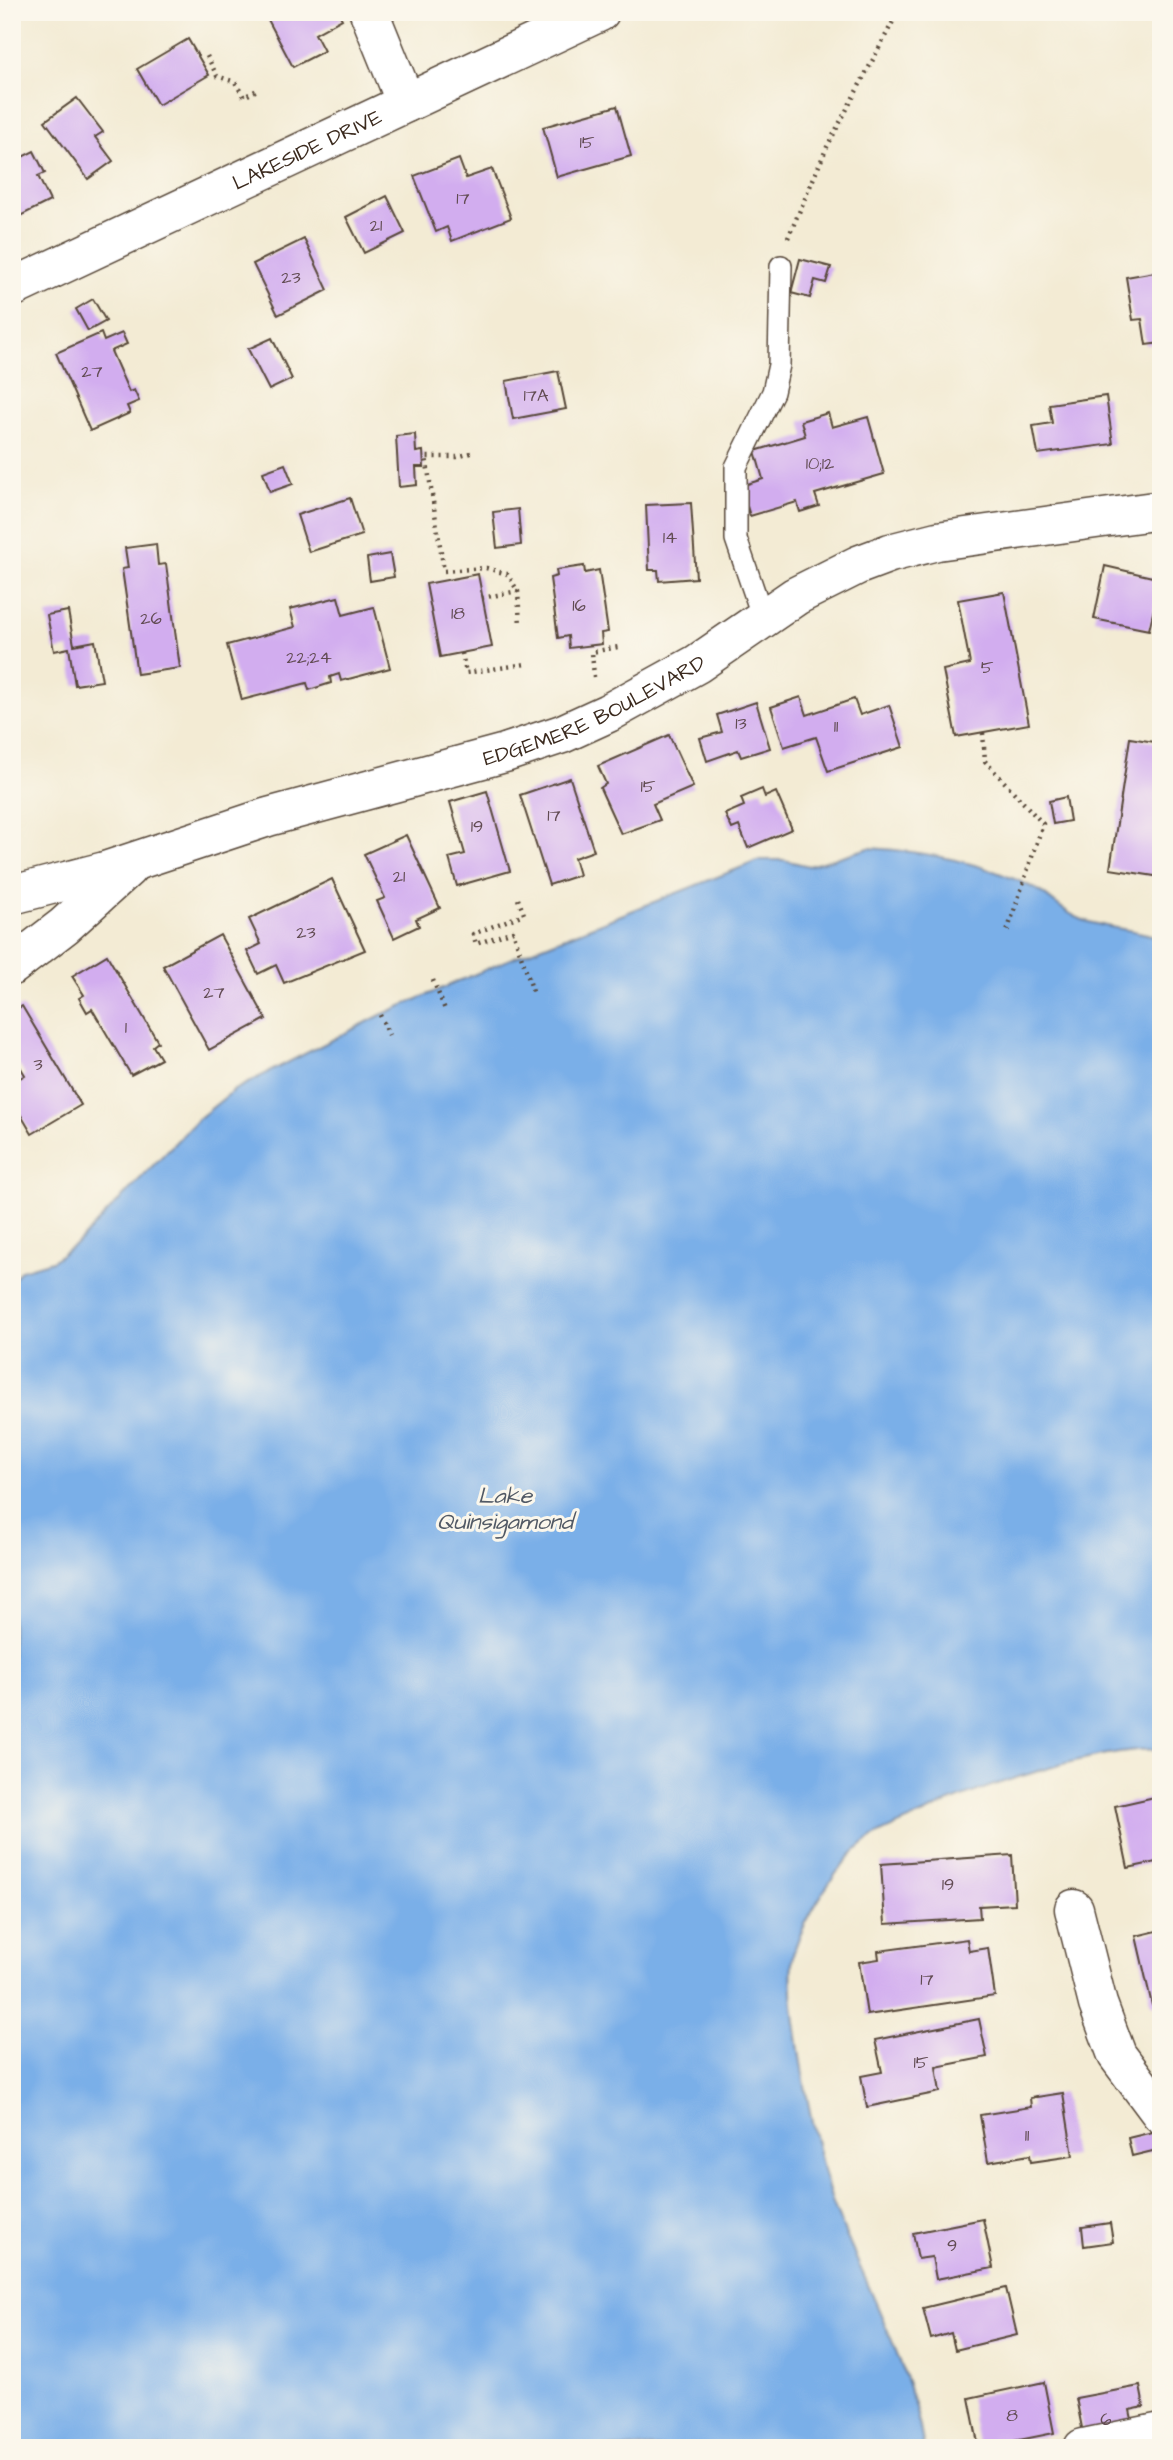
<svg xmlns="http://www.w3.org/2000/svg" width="1173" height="2460" font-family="'Architects Daughter',sans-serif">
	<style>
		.water { fill: #7aafe8; stroke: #5a6c83; stroke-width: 2 }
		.building { fill: #d2adef }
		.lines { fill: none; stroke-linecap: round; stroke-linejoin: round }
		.service-casing { stroke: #574739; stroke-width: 24 }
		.minor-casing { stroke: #574739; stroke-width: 41 }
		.path { stroke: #574739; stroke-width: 4.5; stroke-dasharray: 2 5; stroke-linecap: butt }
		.service { stroke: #fff; stroke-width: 21 }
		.minor { stroke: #fff; stroke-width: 38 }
		.labels { text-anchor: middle; stroke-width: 6; stroke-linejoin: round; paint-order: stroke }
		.number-label { font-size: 18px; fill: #614b52 }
		.street-label { font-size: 21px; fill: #3b2a1e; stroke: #fbf7ec }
		.water-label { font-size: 23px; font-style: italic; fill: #515965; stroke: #fbf7ec }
	</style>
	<rect width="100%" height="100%" fill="#fbf7ec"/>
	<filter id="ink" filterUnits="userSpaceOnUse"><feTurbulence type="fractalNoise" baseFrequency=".0143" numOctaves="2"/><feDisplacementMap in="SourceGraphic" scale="14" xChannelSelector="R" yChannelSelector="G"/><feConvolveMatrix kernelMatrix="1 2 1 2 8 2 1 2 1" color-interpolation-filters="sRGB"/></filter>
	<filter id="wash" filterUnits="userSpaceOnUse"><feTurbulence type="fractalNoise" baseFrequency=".00686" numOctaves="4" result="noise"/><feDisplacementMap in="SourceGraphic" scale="28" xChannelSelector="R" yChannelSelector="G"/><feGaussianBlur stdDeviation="1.57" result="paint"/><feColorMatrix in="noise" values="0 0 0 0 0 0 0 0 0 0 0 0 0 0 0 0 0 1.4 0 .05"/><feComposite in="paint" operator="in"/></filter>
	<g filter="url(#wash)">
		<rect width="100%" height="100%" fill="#f3ebd4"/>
		<!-- water -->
		<path class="water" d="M869,848c56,3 113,14 165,40 17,9 29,25 49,32 25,9 53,9 78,18v812c-55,-5 -182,37 -233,62 -21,10 -49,19 -66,33 -26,21 -58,75 -68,106 -12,38 24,214 40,255 31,79 76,157 90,242h-912v-1166l9,-12 31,-9 27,-19 118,-122 37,-30 147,-75 129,-56 250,-99h24l25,6z"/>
		<g id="blocks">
			<!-- building -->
			<g class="building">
				<polygon points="264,12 338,12 342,19 315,34 324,51 293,67"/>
				<polygon points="188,39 209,75 158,105 137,69"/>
				<polygon points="77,98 103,132 95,137 113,161 88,179 45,121"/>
				<polygon points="617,106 631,156 557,177 543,127"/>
				<polygon points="34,151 45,173 38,176 50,201 12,220 12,162"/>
				<polygon points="459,159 466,178 492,169 511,218 452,241 447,227 436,232 414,176"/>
				<polygon points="387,196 405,233 364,253 346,217"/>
				<polygon points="304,239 328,290 278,315 253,264"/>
				<polygon points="800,259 831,267 826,283 815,280 810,298 791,293"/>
				<polygon points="1161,271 1161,343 1146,345 1142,319 1133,320 1126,277"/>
				<polygon points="93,299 106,321 88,331 76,309"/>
				<polygon points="101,333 104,341 122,333 127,344 111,351 129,392 134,390 139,401 127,406 130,413 90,431 56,353"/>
				<polygon points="272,338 292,379 269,390 248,349"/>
				<polygon points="558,371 566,409 513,419 506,381"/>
				<polygon points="1106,396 1113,444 1038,454 1033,426 1052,423 1049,404"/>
				<polygon points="828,413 832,427 868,417 884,474 815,494 819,506 800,512 797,502 750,516 741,486 763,479 755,451 805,436 801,421"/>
				<polygon points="415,434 416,452 423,451 424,467 416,467 417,485 399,487 396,436"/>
				<polygon points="285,464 293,484 270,492 263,472"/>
				<polygon points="350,498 362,535 309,552 297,515"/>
				<polygon points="691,503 696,578 659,581 658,570 649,570 646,505"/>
				<polygon points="518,509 521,545 497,548 493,512"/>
				<polygon points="156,544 158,565 166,564 180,668 137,674 122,569 128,568 125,548"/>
				<polygon points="390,554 394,577 370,581 367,558"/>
				<polygon points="584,566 585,573 599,570 608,632 601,633 602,644 569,648 568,636 558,638 550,578 557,576 556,570"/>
				<polygon points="1105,566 1161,579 1149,630 1094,619"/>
				<polygon points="478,574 492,647 440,657 426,584"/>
				<polygon points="1004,592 1029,724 956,737 943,670 970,664 958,600"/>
				<polygon points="338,597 343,615 374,607 390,668 341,681 339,674 330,677 331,683 309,690 307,683 242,700 227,645 295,627 290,609"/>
				<polygon points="68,611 74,645 95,641 102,681 75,685 69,648 54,651 47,615"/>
				<polygon points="801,697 807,715 854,699 860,715 889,705 903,747 828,771 816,737 784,747 771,707"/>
				<polygon points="756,702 770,748 741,757 738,750 707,761 700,738 722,732 717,715"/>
				<polygon points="669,735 693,787 653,804 660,820 621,834 600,788 606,784 598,766"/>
				<polygon points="1130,738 1161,743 1161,877 1110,869"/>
				<polygon points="570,778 594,851 574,858 579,875 549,885 520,795"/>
				<polygon points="762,789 765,797 776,792 792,829 748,848 739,826 732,829 725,814 744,806 741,798"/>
				<polygon points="487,791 510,871 457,886 449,858 465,854 450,802"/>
				<polygon points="1066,797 1070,821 1053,824 1049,801"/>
				<polygon points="406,835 440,908 416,919 419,926 394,938 377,901 385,898 364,854"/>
				<polygon points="332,879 365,950 284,983 276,965 258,974 247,951 261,944 249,919"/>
				<polygon points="220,935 266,1019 209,1050 163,966"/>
				<polygon points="107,955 158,1042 153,1046 161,1059 131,1075 92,1009 87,1012 79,998 84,995 72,976"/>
				<polygon points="22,1006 81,1105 32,1134 12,1100 12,1083 25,1075 12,1053 12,1012"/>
				<polygon points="1159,1796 1161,1861 1128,1868 1115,1806"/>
				<polygon points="1012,1855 1015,1904 979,1906 980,1918 885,1924 881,1864"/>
				<polygon points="1161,1930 1161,2003 1152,2005 1136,1936"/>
				<polygon points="967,1939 969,1951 988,1948 995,1996 867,2015 859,1962 879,1959 878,1951"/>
				<polygon points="979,2019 987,2057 936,2067 940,2092 867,2107 861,2076 882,2072 875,2040"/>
				<polygon points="1063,2093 1073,2156 1031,2162 1030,2155 988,2162 980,2115 1031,2107 1030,2098"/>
				<polygon points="1157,2131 1161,2149 1132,2156 1128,2138"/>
				<polygon points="983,2219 993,2268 936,2279 932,2257 918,2259 913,2233"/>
				<polygon points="1110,2223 1113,2242 1084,2246 1082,2227"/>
				<polygon points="1006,2288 1017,2335 955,2350 951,2333 931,2339 923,2308"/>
				<polygon points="1044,2382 1054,2433 979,2448 969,2398"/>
				<polygon points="1140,2386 1144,2407 1130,2410 1134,2429 1084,2438 1076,2398"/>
			</g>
		</g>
	</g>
	<g filter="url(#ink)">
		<use href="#blocks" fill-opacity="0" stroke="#574739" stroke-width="2"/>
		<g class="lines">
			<!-- service casing -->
			<g class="service-casing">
				<polyline id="service" points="763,618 736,539 736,467 773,392 779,365 781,266"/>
			</g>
			<!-- minor casing -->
			<g class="minor-casing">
				<g id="minor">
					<polyline points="369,12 406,103"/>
					<path id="s1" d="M12,288l588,-276"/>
					<path id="s2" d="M12,895l93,-24 163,-54 237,-64 57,-19 46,-21 89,-49 99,-68 62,-31 32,-12 47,-12 224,-31"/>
					<polyline points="12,966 64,926 128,868"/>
					<polyline points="1074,1909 1098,2004 1117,2055 1161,2114"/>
					<polyline points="1083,2448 1161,2432"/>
				</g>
			</g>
			<!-- path -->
			<g class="path">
				<polyline points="207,56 217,76 235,82 244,97 257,90"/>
				<polyline points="788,238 827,147 898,12"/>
				<polyline points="471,453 457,457 426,457 444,571 486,568 507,574 518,591 520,625"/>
				<polyline points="482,598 518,591"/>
				<polyline points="462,653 466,673 526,664"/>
				<polyline points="594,677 592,652 618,647"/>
				<polyline points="983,733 985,761 1043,824 1006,935"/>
				<polyline points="518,899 524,914 473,934 476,944 513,931 534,995"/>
				<polyline points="433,980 446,1012"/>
				<polyline points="380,1015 389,1035"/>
			</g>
			<!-- service -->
			<use href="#service" class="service"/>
			<!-- minor -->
			<use href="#minor" class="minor"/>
		</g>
	</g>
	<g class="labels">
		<!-- number labels -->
		<g class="number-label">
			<text x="587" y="148">15</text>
			<text x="463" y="204">17</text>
			<text x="376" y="231">21</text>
			<text x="291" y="283">23</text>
			<text x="92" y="377">27</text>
			<text x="536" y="401">17A</text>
			<text x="820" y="469">10;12</text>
			<text x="670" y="543">14</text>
			<text x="579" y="611">16</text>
			<text x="458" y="619">18</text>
			<text x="151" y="624">26</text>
			<text x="309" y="663">22;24</text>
			<text x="987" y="673">5</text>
			<text x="741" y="729">13</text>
			<text x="836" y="732">11</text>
			<text x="648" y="792">15</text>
			<text x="554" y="821">17</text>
			<text x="477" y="832">19</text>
			<text x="399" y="882">21</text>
			<text x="306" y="938">23</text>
			<text x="214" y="998">27</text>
			<text x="126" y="1033">1</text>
			<text x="38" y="1070">3</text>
			<text x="948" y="1890">19</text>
			<text x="927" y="1985">17</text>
			<text x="921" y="2068">15</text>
			<text x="1027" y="2141">11</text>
			<text x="952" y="2251">9</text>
			<text x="1012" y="2421">8</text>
			<text x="1106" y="2425">6</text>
		</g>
		<!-- street labels -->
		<g class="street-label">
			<text dy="7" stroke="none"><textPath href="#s1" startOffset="326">LAKESIDE DRIVE</textPath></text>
			<text dy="7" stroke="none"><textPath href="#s2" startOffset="612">EDGEMERE BOULEVARD</textPath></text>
		</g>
		<!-- water labels -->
		<g class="water-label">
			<text x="505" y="1503">Lake<tspan x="505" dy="26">Quinsigamond</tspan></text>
		</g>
	</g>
	<!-- margin -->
	<rect width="1173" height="2460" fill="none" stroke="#fbf7ec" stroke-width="42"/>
</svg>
